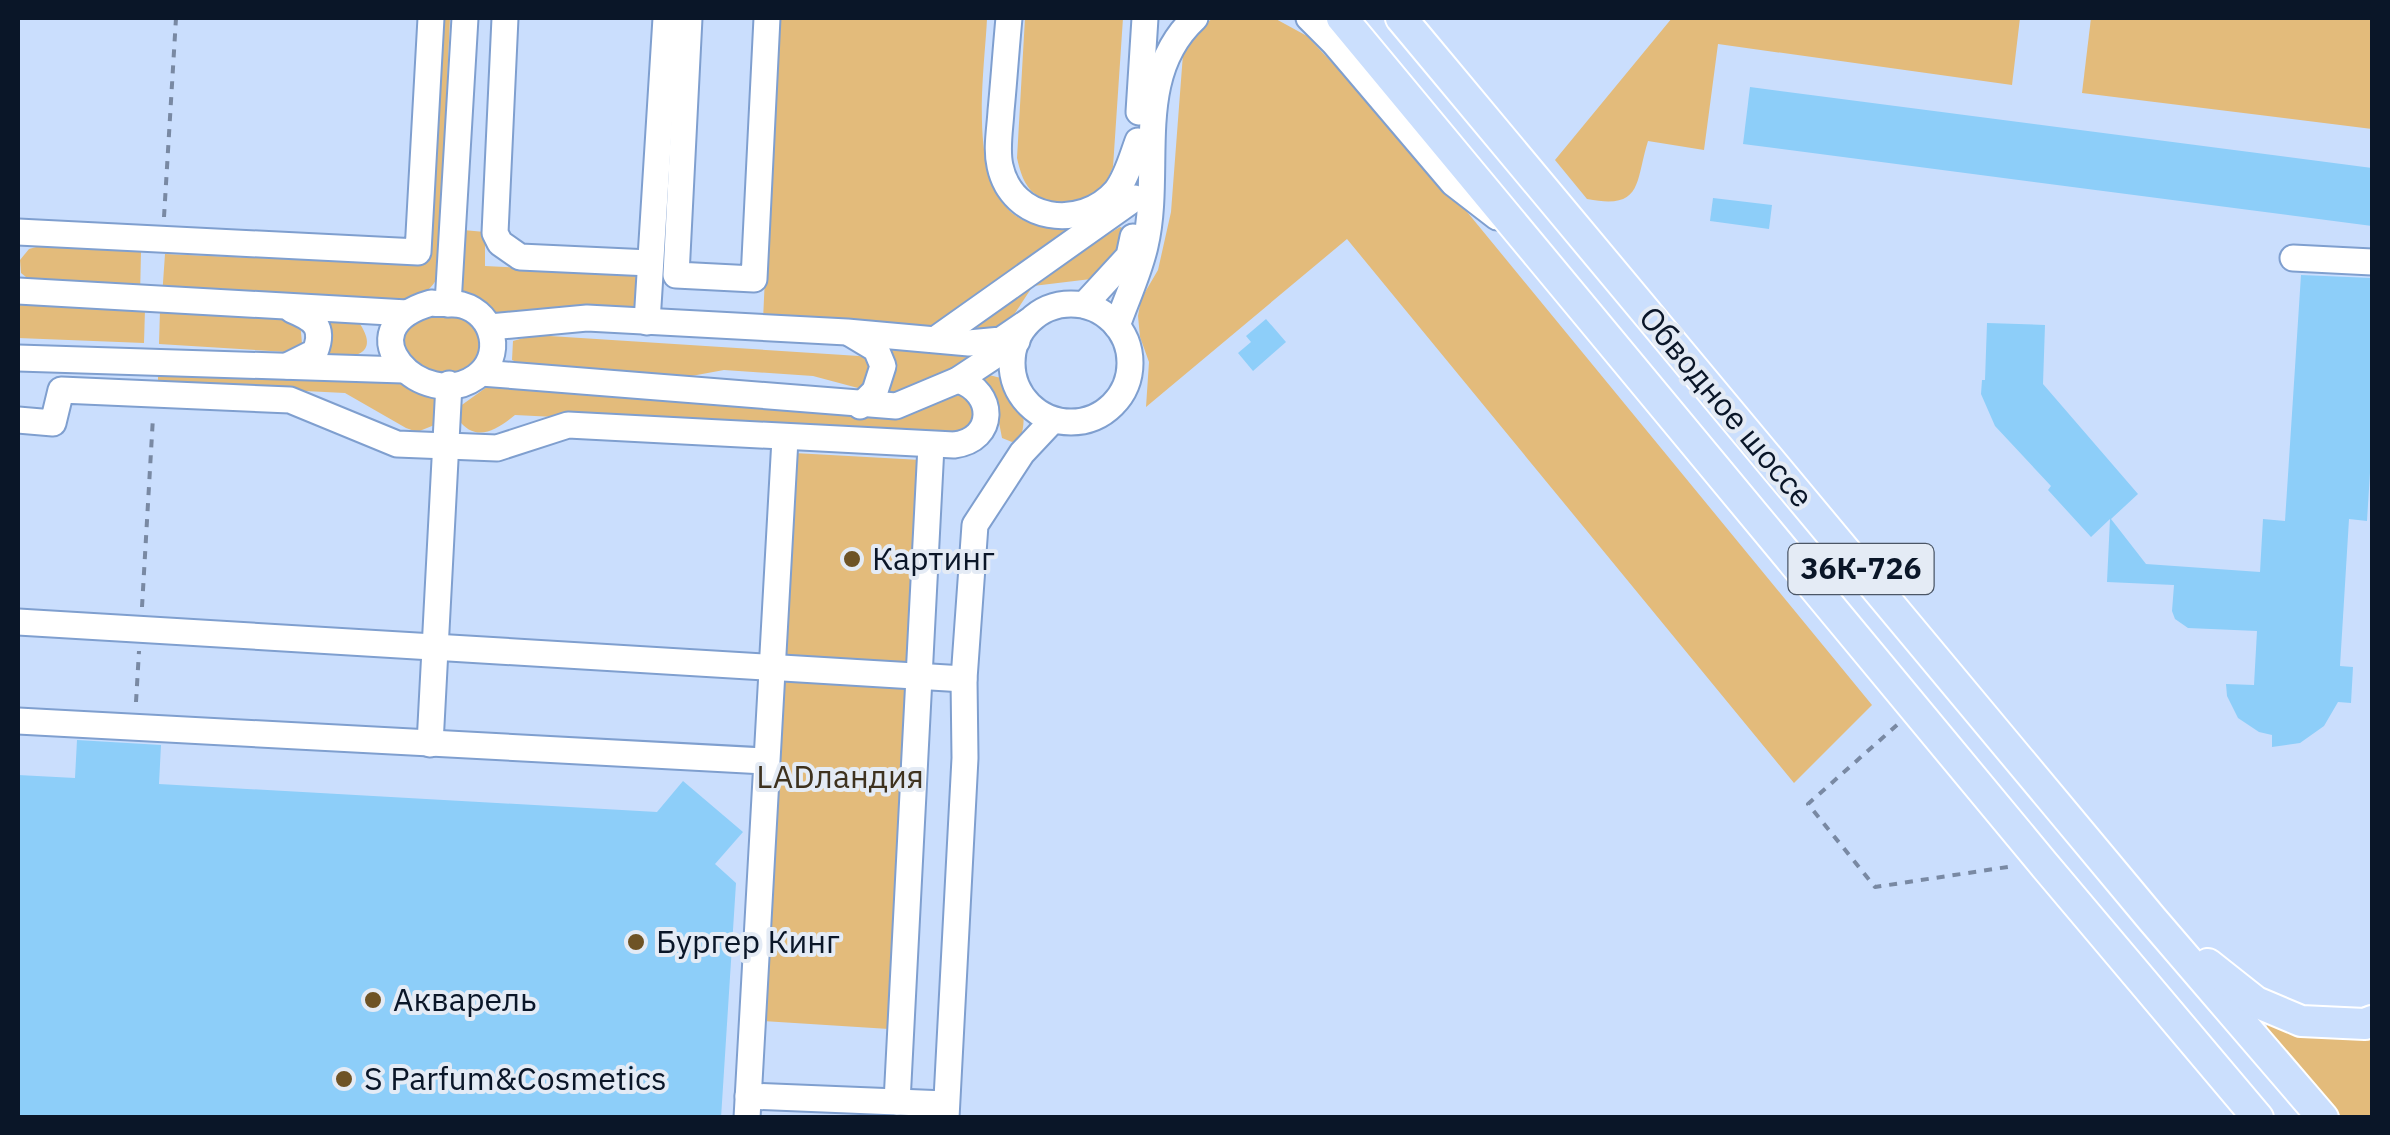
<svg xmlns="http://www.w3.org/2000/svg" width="2390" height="1135" font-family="'IBM Plex Sans',sans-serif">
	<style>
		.green { fill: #e3bb7b }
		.building { fill: #8dcef9 }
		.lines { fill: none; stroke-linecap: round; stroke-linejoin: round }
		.minor-casing { stroke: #7f9fcf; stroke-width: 29 }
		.major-casing { stroke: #fff; stroke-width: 34 }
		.path { stroke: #7989a3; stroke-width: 4; stroke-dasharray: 8 8; stroke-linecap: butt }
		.minor { stroke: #fff; stroke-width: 25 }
		.major { stroke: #cbdffd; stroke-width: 30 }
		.poi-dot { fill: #6e5325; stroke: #e4ebf5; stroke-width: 4 }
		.labels { text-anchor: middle; stroke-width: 8; stroke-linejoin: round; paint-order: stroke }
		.shield { fill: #e4ebf5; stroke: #4b5666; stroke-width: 2.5 }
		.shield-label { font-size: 30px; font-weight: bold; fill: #0a1628 }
		.street-label { font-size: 32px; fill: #0a1628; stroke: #e4ebf5 }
		.poi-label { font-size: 32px; fill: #0a1628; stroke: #e4ebf5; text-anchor: start }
		.park-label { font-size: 32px; fill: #3e321f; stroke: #e4ebf5 }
	</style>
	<rect width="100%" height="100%" fill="#cadefd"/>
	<!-- green -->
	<g class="green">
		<path d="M433,18h17l-12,259c-9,16 -21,21 -38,27l-238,-7 3,-43 254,11z"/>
		<path d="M777,18h210c-2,56 -27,197 54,207 16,2 37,-7 54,-11l-156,113 -176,-7z"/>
		<path d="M1025,18h98l-10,149c-5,10 -8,21 -17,28 -14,11 -47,10 -61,-1 -11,-8 -15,-23 -18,-36z"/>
		<polygon points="1213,18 1274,18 1307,36 1431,168 1872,705 1794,783 1347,239 1146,407 1149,362 1140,337 1138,316 1141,299 1158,270 1171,212 1183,54 1194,33"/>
		<path d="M1672,18h348l-8,67 -294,-41 -14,106 -56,-9c-13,42 -5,69 -61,58l-32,-39z"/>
		<polygon points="2091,18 2372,18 2372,129 2082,93"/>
		<path d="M1120,227l5,2 2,18 -36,32 -58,7c-24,34 -20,43 -66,47l-4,-11z"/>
		<polygon points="463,230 485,232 485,266 634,274 637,280 633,312 508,324 464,298 454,278"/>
		<polygon points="40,246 141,252 140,296 31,281 21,273 20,260 29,249"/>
		<polygon points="18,300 145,309 144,343 18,338"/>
		<polygon points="160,310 285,314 300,322 302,343 294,351 286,352 159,344"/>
		<path d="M423,314l39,3 22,18 -1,25c-36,19 -48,17 -80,-7l2,-25z"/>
		<path d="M326,317l34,7c22,34 -13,34 -36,34 7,-15 8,-25 2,-41z"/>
		<polygon points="534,335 859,356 869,359 875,366 869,387 858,388 813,376 724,370 686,377 570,372 523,365 512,360 513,341"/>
		<path d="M887,348l94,3 3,6 -95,41 -5,-9c13,-14 9,-23 3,-41z"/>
		<polygon points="158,365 413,383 437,399 437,424 417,432 406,428 345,393 158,384"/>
		<path d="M989,375l20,5c13,22 19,35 11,60l-8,2 -10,-4 -5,-26 -22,-33z"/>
		<path d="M498,379l401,36c24,-4 54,-27 75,-17l4,26 -27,13 -436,-22c-19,16 -40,28 -57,4l1,-12z"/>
		<polygon points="794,453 921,460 910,664 784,658"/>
		<polygon points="782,677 909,684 889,1029 763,1021"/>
		<polygon points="2268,1019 2372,1025 2372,1117 2342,1117 2266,1030"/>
	</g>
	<!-- building -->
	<g class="building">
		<polygon points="1750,87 2372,168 2372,226 1743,144"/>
		<polygon points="1713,198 1772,205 1769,229 1710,221"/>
		<polygon points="2301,275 2372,278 2372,440 2367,521 2349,519 2340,666 2353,667 2351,703 2338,702 2324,726 2300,743 2272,747 2272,735 2259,732 2238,718 2227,696 2226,684 2254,685 2257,631 2188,628 2175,619 2172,611 2174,585 2107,582 2110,519 2091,537 2048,490 2051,486 1995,426 1981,394 1982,380 1985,380 1987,323 2045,325 2043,384 2138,494 2111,519 2146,564 2260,572 2263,519 2285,521"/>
		<polygon points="1266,319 1286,342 1253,371 1238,353 1251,342 1246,336"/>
		<polygon points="77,740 161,745 159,784 657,812 683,781 743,832 715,864 736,883 721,1118 18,1118 18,775 75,778"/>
	</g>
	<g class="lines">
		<!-- minor casing -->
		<g class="minor-casing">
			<g id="minor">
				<polyline points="505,18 495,233 500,243 520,257 650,263"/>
				<polyline points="689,18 676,275 754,279 767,18"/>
				<path d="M1009,18c-3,31 -5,62 -8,93 -1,18 -5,38 -1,55 12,56 81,65 116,25 11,-14 16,-34 22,-50"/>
				<polyline points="1309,18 1334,43 1453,183 1497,217"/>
				<polyline points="1139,112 1145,18"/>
				<polyline points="18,232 418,252 431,18"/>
				<polyline points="2293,258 2372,262"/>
				<polyline points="18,291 407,313"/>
				<path d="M431,303c10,1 22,0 31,2 33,9 42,52 14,72 -52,37 -136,-48 -45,-74z"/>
				<polyline points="448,304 465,18"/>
				<circle cx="1071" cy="363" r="59"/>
				<polyline points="1084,305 1129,256 1133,237"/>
				<polyline points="647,322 666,18"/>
				<path d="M1117,326c9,-26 22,-53 28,-80 18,-77 -14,-169 50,-228"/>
				<polyline points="490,327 587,318 847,332 969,343 1001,340 1029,321"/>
				<polyline points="851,334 876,349 883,366 875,391 860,406"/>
				<polyline points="936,339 1135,198"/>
				<polyline points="18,358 403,370"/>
				<path d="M287,366l28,-14c10,-25 -1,-33 -23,-42"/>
				<polyline points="481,373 896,406 958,380 1017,341"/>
				<path d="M18,420l35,3 8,-33 229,10 107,44 100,4 71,-23 386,20c42,-5 42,-53 4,-65"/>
				<polyline points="18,622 964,679"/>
				<polyline points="18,721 766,761"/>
				<polyline points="430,744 449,384"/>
				<polyline points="748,1096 946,1104"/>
				<polyline points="897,1102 931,446"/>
				<polyline points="747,1118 785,439"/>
				<polyline points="946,1118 965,758 964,679 975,525 1022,453 1053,420"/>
			</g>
		</g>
		<!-- major casing -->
		<g class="major-casing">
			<g id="major">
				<polyline points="1342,18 2042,862 2258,1118"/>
				<polyline points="1401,18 2152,919 2323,1118"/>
				<polyline points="2208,964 2256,1002 2301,1021 2365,1024 2372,1021"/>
			</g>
		</g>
		<!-- path -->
		<g class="path">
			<polyline points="164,217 176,18"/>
			<polyline points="142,607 153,417"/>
			<polyline points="136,702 139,651"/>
			<polyline points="1897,725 1808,804 1875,887 2014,866"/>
		</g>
		<!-- minor -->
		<use href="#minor" class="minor"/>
		<!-- major -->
		<use href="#major" class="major"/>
	</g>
	<!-- markers -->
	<g class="poi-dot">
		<circle cx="852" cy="559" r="10"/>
		<circle cx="636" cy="942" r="10"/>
		<circle cx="373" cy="1000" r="10"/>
		<circle cx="344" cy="1079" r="10"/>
	</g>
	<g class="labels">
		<!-- shield labels -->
		<rect class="shield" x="1788.5" y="544" width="145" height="50" rx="8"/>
		<g class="shield-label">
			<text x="1861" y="579">36К-726</text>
		</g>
		<!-- street labels -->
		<g class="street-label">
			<text transform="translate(1726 407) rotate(50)" y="11">Обводное шоссе</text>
		</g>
		<!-- poi labels -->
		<g class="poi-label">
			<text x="872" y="570">Картинг</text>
			<text x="656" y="953">Бургер Кинг</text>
			<text x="393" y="1011">Акварель</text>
			<text x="364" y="1090">S Parfum&amp;Cosmetics</text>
		</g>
		<!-- park labels -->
		<g class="park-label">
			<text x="840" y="788">LADландия</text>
		</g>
	</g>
	<!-- border -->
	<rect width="2390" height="1135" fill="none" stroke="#0a1628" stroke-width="40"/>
</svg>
